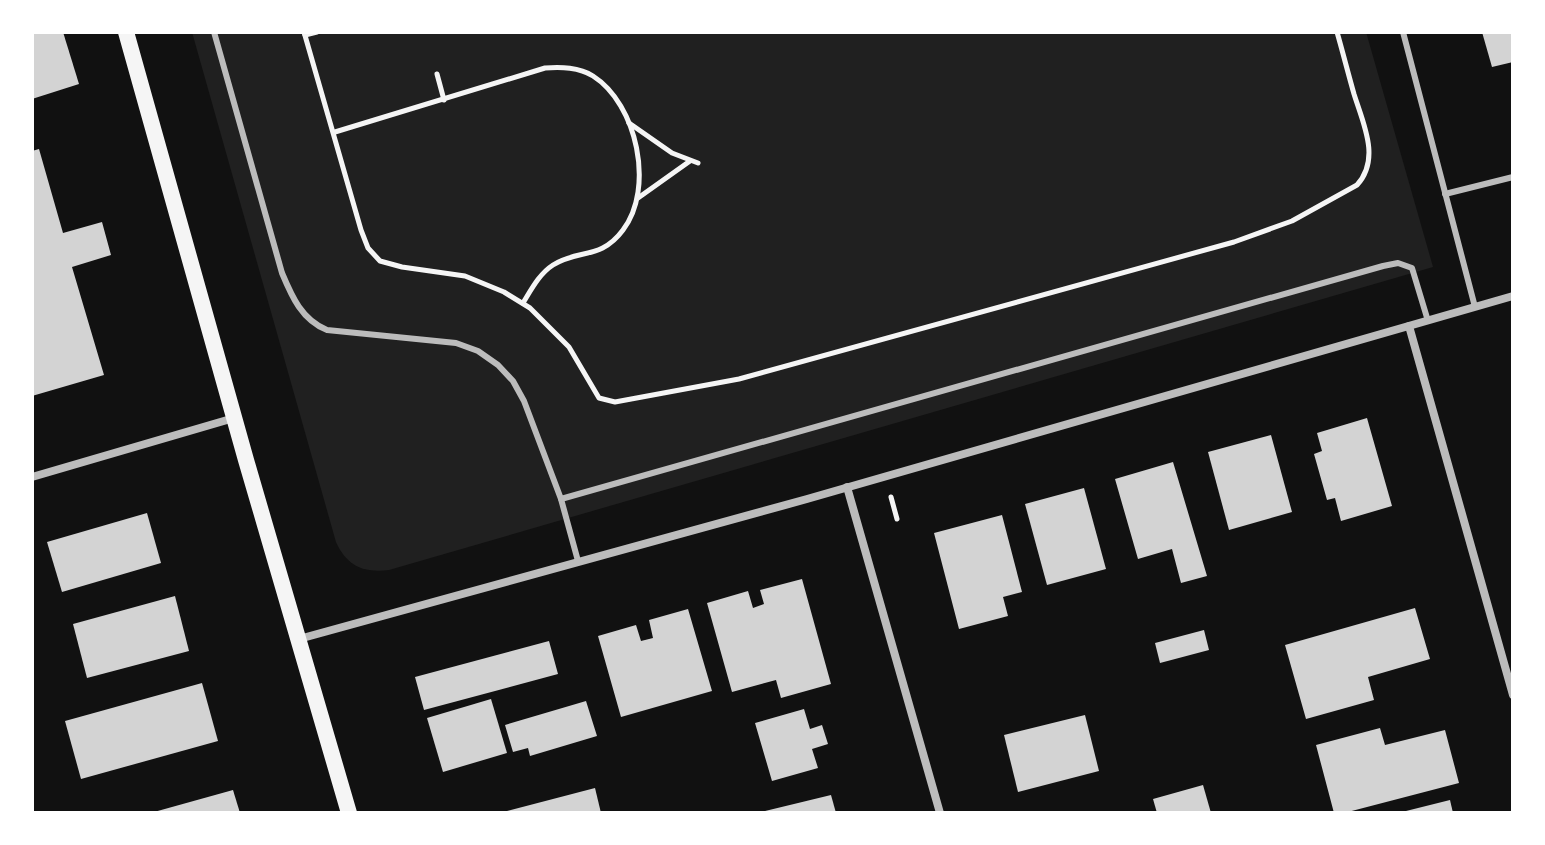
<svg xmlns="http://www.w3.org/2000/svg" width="1545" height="845" font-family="Spectral,serif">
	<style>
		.green { fill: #202020 }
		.building { fill: #d3d3d3 }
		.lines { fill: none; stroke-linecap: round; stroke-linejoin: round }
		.path { stroke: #f5f5f5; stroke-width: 5 }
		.service { stroke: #bcbcbc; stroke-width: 6 }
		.minor { stroke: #bcbcbc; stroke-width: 8 }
		.secondary { stroke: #f5f5f5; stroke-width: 16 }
	</style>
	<rect width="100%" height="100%" fill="#111"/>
	<!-- green -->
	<path class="green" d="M192,32h1174l67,235 -1044,303c-26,3 -42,-4 -53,-28z"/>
	<!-- building -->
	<g class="building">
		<polygon points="32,32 63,32 79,84 32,99"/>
		<polygon points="1482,32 1513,32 1513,62 1492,67"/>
		<polygon points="39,149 63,233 102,222 111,255 72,267 104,375 32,396 32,151"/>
		<polygon points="1367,418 1392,506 1341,521 1335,498 1327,500 1314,454 1322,451 1317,433"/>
		<polygon points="1271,435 1292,512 1229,530 1208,452"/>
		<polygon points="1173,462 1207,576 1181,583 1172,549 1138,559 1115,479"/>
		<polygon points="1084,488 1106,569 1047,585 1025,504"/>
		<polygon points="147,513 161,563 62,592 47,542"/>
		<polygon points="1002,515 1022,592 1003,597 1008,616 959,629 934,533"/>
		<polygon points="802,579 831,684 781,698 776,680 732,692 707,603 748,591 753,608 764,604 760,590"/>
		<polygon points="175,596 189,651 87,678 73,624"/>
		<polygon points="1415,608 1430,659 1368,677 1374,700 1306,719 1285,645"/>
		<polygon points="688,609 712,691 621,717 598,636 636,625 641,641 653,638 649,620"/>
		<polygon points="1204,630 1209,650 1160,663 1155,643"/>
		<polygon points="549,641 558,674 424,710 415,677"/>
		<polygon points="202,683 218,741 81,779 65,721"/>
		<polygon points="491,699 507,753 443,772 427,718"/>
		<polygon points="586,701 597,736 530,756 528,748 513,752 505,725"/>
		<polygon points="804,709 810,729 822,725 828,744 812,749 818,768 772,781 755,723"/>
		<polygon points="1085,715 1099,771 1018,792 1004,735"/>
		<polygon points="1380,728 1385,745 1445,730 1459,783 1344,813 1334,813 1316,745"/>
		<polygon points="1203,785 1211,813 1157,813 1153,799"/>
		<polygon points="595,788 601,813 503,813 503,812"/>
		<polygon points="233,790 240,813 154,813 154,812"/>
		<polygon points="831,795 836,813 761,813 761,812"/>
		<polygon points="1450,800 1453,813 1403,813 1402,812"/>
	</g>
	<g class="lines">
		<!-- path -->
		<g class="path">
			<path d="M304,32l57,198 7,18 12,13 22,6 63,9 39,16 26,16 39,39 30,51 16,4 124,-23 495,-137 58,-21 65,-36c24,-26 6,-62 -3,-91 -6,-21 -11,-41 -17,-62"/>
			<polyline points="305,35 317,32"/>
			<polyline points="437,74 444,100"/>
			<polyline points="629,123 672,153 698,163"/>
			<path d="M335,132l210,-64c16,-1 34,-1 48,8 44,28 62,112 30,154 -22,30 -45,19 -70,35 -14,9 -22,25 -30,38"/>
			<polyline points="638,198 690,161"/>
			<polyline points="891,497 897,519"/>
		</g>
		<!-- service -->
		<g class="service">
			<path d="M214,32l68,241c10,24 20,47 45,57l129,13 22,8 20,14 15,16 11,20 37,98 17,62"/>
			<polyline points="1403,32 1475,307"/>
			<polyline points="1445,194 1513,177"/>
			<polyline points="561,499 1383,266 1398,263 1412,268 1428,321"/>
		</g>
		<!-- minor -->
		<g class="minor">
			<polyline points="1409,326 1513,695"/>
			<polyline points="32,477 234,418"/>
			<polyline points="847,487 940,813"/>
			<polyline points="299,639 807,499 1513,296"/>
		</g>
		<!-- secondary -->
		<polyline class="secondary" points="126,32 246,460 349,813"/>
	</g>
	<!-- border -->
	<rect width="1545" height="845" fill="none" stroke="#ffffff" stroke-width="68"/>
</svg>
